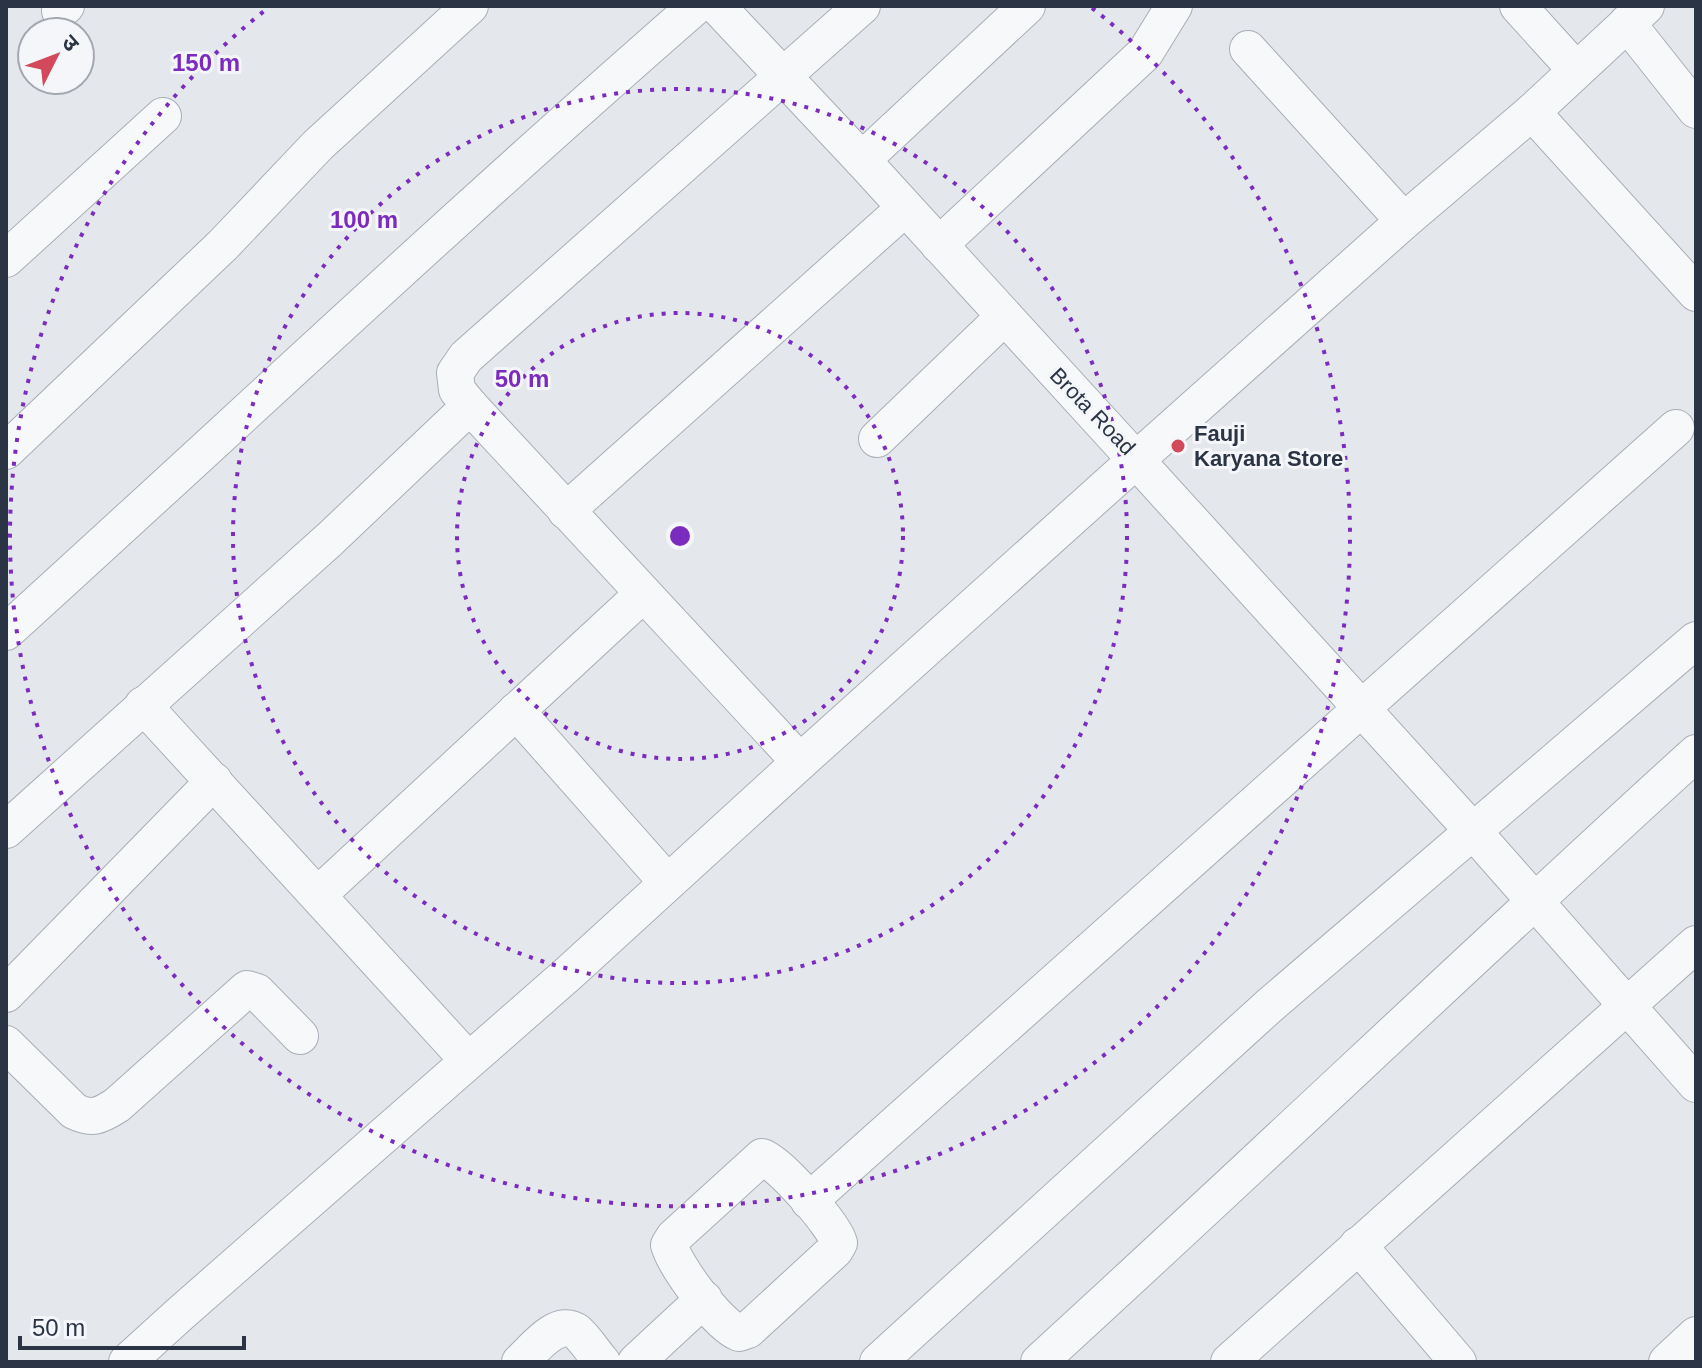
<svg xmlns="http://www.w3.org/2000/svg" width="1702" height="1368" font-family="Helvetica,'Noto Sans Devanagari',sans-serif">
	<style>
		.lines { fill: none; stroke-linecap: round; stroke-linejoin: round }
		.minor-casing { stroke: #a9aeb7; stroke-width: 38 }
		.minor { stroke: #f7f8fa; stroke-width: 36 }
		.ring { fill: none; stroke: #7b2cbf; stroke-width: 4; stroke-dasharray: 4 8 }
		.poi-dot { fill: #d1495b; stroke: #f4f6f9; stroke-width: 3 }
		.labels { text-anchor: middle; stroke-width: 6; stroke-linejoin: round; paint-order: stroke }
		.street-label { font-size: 22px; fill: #2b3445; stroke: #f4f6f9 }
		.poi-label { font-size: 22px; font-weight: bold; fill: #2b3445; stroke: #f4f6f9; text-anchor: start }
		.centre { fill: #7b2cbf; stroke: #f4f6f9; stroke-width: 4 }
		.ring-label { font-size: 24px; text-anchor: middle; font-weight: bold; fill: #7b2cbf; stroke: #f4f6f9; stroke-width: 6; stroke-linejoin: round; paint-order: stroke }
	</style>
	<rect width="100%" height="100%" fill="#e4e7ec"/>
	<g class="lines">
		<!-- minor casing -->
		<g class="minor-casing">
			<g id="minor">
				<polyline points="717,6 862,160 1136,460 1404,221 1532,112 1646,6"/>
				<polyline points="1518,6 1576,70"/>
				<polyline points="60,11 66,6"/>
				<polyline points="1627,23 1696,110"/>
				<polyline points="1248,49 1404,221"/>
				<polyline points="1532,112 1696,293"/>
				<polyline points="862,160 1027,6"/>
				<polyline points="939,245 1145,53 1174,6"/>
				<polyline points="6,259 163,116"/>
				<polyline points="877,439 1004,317"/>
				<polyline points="6,451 223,245 318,145 470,6"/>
				<polyline points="566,511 904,209"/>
				<path d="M6,632c230,-209 456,-422 690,-626"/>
				<polyline points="143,705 468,1060"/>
				<polyline points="516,711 667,882"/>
				<polyline points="800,762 470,406 457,390 455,373 466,357 862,6"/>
				<polyline points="6,830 330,539 470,406"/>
				<polyline points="319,894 643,594"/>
				<polyline points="6,994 214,781"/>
				<path d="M6,1044l68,67c18,9 26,5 43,-6l130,-116 10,3 43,44"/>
				<path d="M762,1157c17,5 73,69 77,86l-4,7 -87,80 -9,3c-22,-9 -63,-66 -70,-88l5,-8z"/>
				<polyline points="809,1201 1676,428"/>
				<polyline points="1358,1245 1458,1362"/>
				<polyline points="127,1362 181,1313 569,973 800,762 1136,460 1472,830 1696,1084"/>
				<path d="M520,1362c13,-12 38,-45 57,-30 9,8 17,21 25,30"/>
				<polyline points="636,1362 704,1299"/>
				<polyline points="878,1362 1269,1006 1696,640"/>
				<path d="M1039,1362c220,-201 436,-408 657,-609"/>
				<polyline points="1229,1362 1696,944"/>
				<polyline points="1667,1362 1696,1335"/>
			</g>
		</g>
		<!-- minor -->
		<use href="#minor" class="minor"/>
	</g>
	<!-- distance rings -->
	<g class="ring">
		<circle cx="680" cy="536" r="223"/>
		<circle cx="680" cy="536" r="447"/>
		<path d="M1092 8A670 670 0 1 1 268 8"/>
	</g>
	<!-- markers -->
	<circle class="poi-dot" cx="1178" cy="446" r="8"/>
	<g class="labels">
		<!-- street labels -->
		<g class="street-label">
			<text transform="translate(1093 411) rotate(46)" y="8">Brota Road</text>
		</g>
		<!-- poi labels -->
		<g class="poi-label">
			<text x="1194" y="441">Fauji<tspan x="1194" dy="25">Karyana Store</tspan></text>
		</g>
	</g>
	<circle cx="680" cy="536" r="12" class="centre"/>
	<g class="ring-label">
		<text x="206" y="71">150 m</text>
		<text x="364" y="228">100 m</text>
		<text x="522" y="387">50 m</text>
	</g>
	<!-- border -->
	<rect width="1702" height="1368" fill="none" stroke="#2b3445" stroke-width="16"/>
	<!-- north arrow -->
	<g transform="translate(56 56) rotate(48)"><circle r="38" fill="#f4f6f9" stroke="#a4a8b1" stroke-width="2"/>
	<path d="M0-6L14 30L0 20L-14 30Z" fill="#d1495b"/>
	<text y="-12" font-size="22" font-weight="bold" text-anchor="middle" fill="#2b3445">उ</text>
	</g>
	<!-- scale -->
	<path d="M20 1336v12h224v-12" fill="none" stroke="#2b3445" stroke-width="4"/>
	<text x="32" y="1336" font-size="24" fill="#2b3445" stroke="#f4f6f9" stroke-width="6" paint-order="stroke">50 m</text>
</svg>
